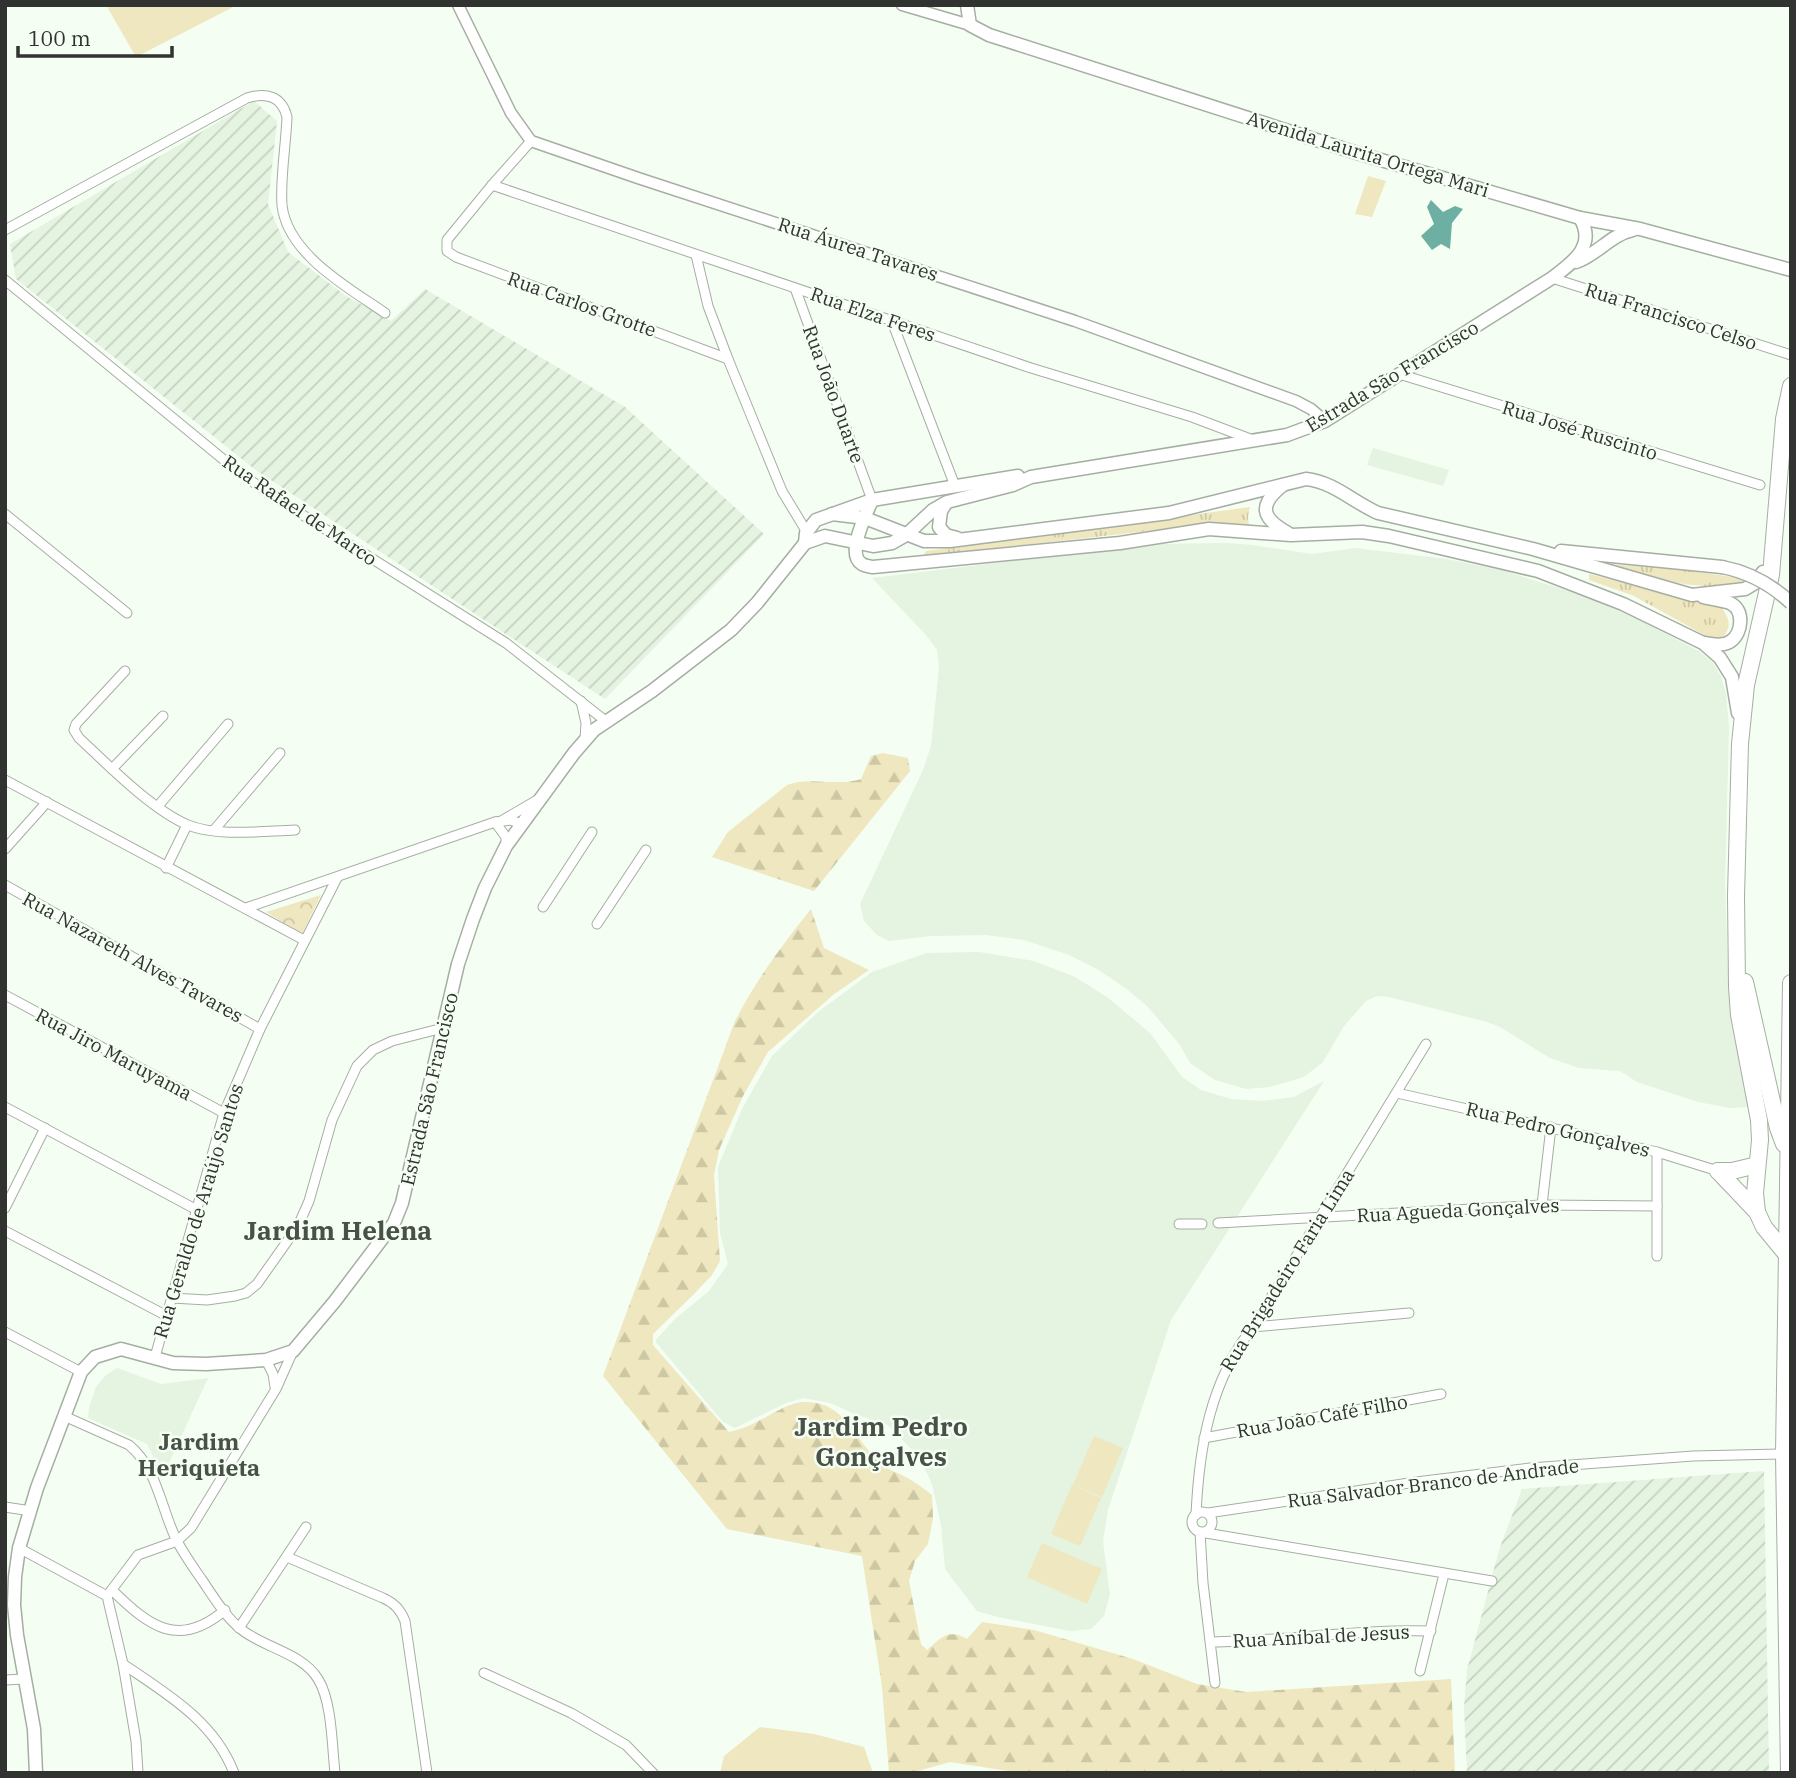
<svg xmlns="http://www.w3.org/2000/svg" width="1796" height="1778" font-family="'IBM Plex Serif',serif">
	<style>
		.built { fill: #e5f3e1 }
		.industrial { fill: url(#industrial-furrows) }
		.grass { fill: url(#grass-tufts) }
		.forest { fill: url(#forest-firs) }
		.park { fill: url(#park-crowns) }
		.pitch { fill: #efe7bf }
		.water { fill: #6dafa2 }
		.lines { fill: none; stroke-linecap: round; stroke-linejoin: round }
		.minor-casing { stroke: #a6aea3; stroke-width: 11 }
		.tertiary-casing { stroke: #a6aea3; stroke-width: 13 }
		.secondary-casing { stroke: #a6aea3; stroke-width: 15 }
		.motorway-casing { stroke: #a6aea3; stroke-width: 18 }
		.minor { stroke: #fff; stroke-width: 9 }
		.tertiary { stroke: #fff; stroke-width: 10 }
		.secondary { stroke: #fff; stroke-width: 12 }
		.motorway { stroke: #fff; stroke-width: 16 }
		.secondary-bridge-casing { stroke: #a6aea3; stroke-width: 15; stroke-linecap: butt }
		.secondary-bridge { stroke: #fff; stroke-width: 12 }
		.labels { text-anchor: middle; stroke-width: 5; stroke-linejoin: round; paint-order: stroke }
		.street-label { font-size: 19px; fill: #30332f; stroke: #f4fef2 }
		.quarter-label { font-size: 23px; font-weight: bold; fill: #495047; stroke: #f4fef2 }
		.district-label { font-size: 26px; font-weight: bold; fill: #495047; stroke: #f4fef2 }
	</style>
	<defs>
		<pattern id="industrial-furrows" width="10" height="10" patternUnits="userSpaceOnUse" patternTransform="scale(1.75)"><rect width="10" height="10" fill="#e5f3e1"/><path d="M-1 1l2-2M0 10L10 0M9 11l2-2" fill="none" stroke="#c5d1c1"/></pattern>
		<pattern id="grass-tufts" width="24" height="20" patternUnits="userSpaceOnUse" patternTransform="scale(1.75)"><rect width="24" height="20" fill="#efe7bf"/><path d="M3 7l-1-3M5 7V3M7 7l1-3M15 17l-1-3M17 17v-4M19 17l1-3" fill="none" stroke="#cdc7a4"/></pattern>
		<pattern id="forest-firs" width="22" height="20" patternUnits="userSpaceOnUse" patternTransform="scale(1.75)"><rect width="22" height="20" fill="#efe7bf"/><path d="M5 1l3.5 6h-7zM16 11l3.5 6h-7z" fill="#cdc7a4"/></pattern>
		<pattern id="park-crowns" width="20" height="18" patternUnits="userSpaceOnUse" patternTransform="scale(1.75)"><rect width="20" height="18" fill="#efe7bf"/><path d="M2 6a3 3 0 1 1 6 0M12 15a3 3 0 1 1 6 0" fill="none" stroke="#cdc7a4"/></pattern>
	</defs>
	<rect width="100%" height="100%" fill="#f4fef2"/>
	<!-- built -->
	<g class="built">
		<polygon points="1373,448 1449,470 1443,486 1367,465"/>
		<polygon points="1226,543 1253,545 1312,554 1355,548 1447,559 1504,571 1588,597 1639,620 1699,651 1712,662 1721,676 1726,694 1729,727 1725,884 1729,1002 1734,1037 1750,1107 1730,1108 1698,1102 1637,1082 1620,1071 1579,1068 1550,1058 1500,1027 1487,1022 1389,997 1377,996 1366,1001 1344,1026 1323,1062 1304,1077 1270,1087 1246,1089 1215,1080 1190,1063 1180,1045 1147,1006 1124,987 1097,969 1069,955 1024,940 986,935 931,936 889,941 877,935 864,921 860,904 923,770 931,746 939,667 937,650 926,635 872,578 1150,544"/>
		<polygon points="979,952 1034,961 1075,977 1107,997 1150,1033 1182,1077 1201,1090 1231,1099 1263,1101 1294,1097 1324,1081 1171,1320 1108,1510 1103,1541 1110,1595 1104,1616 1091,1629 1070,1631 998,1617 977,1611 945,1569 941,1525 932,1484 919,1457 888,1425 857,1415 830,1403 804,1398 786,1403 735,1428 723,1422 655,1341 675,1319 709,1291 728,1264 720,1233 718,1167 742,1109 772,1056 818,1012 872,972 927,953"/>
		<polygon points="117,1368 161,1384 208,1378 163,1476 147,1444 88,1418 89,1408 96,1387 105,1376"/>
	</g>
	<!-- industrial -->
	<g class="industrial">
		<polygon points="254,101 277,121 268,204 288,252 346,296 391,321 425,289 625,407 764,534 605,699 257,471 16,279 10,244"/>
		<polygon points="1764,1471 1769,1773 1467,1773 1464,1708 1467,1670 1499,1550 1522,1489"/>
	</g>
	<!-- grass -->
	<g class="grass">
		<polygon points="1250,507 1248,517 1249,527 1175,528 923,556 926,551"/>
		<path d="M1591,563l78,5 71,10 4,4c-40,14 -111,-10 -153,-19z"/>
		<path d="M1589,574l133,34c9,14 9,18 0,32l-16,-4 -72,-40 -45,-16z"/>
	</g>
	<!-- forest -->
	<g class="forest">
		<path d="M883,753l25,5 2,13 -96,120 -102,-34 16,-25 59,-47c24,-9 50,2 74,-6l10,-23z"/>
		<path d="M811,909l13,39 45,22 -36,25 -65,57 -25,44 -24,54 -5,25 6,86 -8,14 -17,18 -42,41v11l76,87c27,-4 52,-29 75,-30 41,-2 51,39 77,62 5,5 13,7 19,10 12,6 22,13 32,21l1,23 -5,26 -13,17 -6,20 12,63 6,6c14,-12 21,-22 40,-11l15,-17 52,8 99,29 64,25 49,8 205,-13 4,94h-434l-71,-11 -39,11h-22l-7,-86 -20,-131 -135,-27 -124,-153 132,-355c21,-41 47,-76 76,-112z"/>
	</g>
	<!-- park -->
	<polygon class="park" points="321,895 302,934 266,912"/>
	<!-- pitch -->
	<g class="pitch">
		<polygon points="106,5 237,5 136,57"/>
		<polygon points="1368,176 1386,181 1372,217 1355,214"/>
		<polygon points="1094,1436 1123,1448 1102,1497 1073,1485"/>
		<polygon points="1072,1485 1101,1498 1080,1546 1051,1534"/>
		<polygon points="1042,1543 1102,1569 1087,1604 1027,1577"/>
		<polygon points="760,1727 814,1734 864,1747 873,1773 720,1773 724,1756"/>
	</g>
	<!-- water -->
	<polygon class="water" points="1431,200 1443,212 1455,206 1463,209 1452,223 1450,249 1441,244 1432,250 1421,236 1434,224 1427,207"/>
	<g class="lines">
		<!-- minor casing -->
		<g class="minor-casing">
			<g id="minor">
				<polyline points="531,141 492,185 447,240 447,251 456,257 728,359"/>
				<polyline points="492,185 1031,368 1192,417 1253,440"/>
				<path d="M5,230l242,-132c19,-6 35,-2 40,19 -1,28 -7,61 -5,88 5,49 67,83 103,108"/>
				<polyline points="696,255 708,306 728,359 782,491 808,534"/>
				<polyline points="1552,278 1791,355"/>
				<polyline points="5,280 235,469 271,495 506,643 607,722"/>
				<polyline points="795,288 872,500"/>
				<polyline points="891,319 955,486"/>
				<polyline points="1399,374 1760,485"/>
				<polyline points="5,514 127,613"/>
				<path d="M125,671l-49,53 -2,6 5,8c29,27 73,72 109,87 29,12 75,6 107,5"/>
				<polyline points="581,701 586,723 585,739"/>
				<polyline points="112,769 163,716"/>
				<polyline points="5,780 304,940"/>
				<polyline points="158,806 228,724"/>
				<polyline points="503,820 539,799"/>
				<polyline points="495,822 506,837 506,846"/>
				<polyline points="214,830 280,753"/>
				<polyline points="5,849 47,802"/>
				<polyline points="166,868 187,825"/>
				<polyline points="5,885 260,1029"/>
				<polyline points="543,907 592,832"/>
				<polyline points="246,908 495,822 511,820 521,824"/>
				<polyline points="597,924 646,850"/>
				<polyline points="5,995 224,1113"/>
				<polyline points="1397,1093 1657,1152 1718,1171"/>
				<polyline points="5,1107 197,1210"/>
				<polyline points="1542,1205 1551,1127"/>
				<polyline points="5,1208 45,1128"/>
				<polyline points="1218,1223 1542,1205 1657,1206"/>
				<polyline points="1179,1224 1202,1224"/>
				<polyline points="5,1231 167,1316"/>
				<polyline points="1657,1256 1657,1152"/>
				<polyline points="172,1298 207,1300 235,1296 246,1293 257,1284 298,1226 309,1201 332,1120 357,1066 373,1050 392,1041 443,1028"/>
				<polyline points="1253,1327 1409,1313"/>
				<polyline points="5,1332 81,1372"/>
				<polyline points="155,1357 224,1113 260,1029 337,878"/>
				<polyline points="266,1360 273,1374 275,1387"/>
				<path d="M64,1416l65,29c28,23 32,63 47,94 7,14 17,28 26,41 11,16 24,38 40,50 23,18 60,23 76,49 14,22 14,67 17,94"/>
				<polyline points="1204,1438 1441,1394"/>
				<polyline points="5,1507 31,1511"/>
				<circle cx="1202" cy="1522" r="10"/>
				<polyline points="1208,1513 1416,1482 1530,1468 1693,1456 1784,1454"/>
				<path d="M1196,1515c3,-67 14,-134 57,-188l173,-283"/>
				<polyline points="1200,1532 1203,1583 1215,1683"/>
				<polyline points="1206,1533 1492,1581"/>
				<polyline points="19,1548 107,1596 123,1664 136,1741 138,1773"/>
				<path d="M287,1557l96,41c11,5 17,11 22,23l22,152"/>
				<path d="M113,1591c37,36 66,58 112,19"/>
				<polyline points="107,1596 138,1555 177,1541 191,1528 276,1389 293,1351"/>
				<polyline points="239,1628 306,1527"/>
				<path d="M1212,1642c73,-1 146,-13 219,-11"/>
				<path d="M123,1664c44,30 91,57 111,109"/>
				<polyline points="1420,1671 1444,1574"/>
				<polyline points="484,1673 571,1713 626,1745 653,1773"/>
				<polyline points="5,1680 24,1679"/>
			</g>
		</g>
		<!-- tertiary casing -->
		<g class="tertiary-casing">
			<g id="tertiary">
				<polyline points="458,5 511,113 531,141 638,178 1075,321 1296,401 1311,409 1325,421"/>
				<polyline points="902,5 970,25"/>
			</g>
		</g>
		<!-- secondary casing -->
		<g class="secondary-casing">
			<g id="secondary">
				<polyline points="967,5 970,25 989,35 1357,153 1580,218 1640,229 1791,270"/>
				<path d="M1576,262c21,-7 34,-27 57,-32"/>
				<path d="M1283,485c-25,20 -22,33 5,48"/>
				<path d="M872,500c-5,13 -27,54 -10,64 0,1 10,3 11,3l247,-24 89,-14 82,6 71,-3 27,4 149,35 85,33 80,39 17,15 12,19 6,36"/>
				<polyline points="946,503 941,511 939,527 946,535 957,538"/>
				<path d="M832,514l33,4 59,23h26l219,-28 137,-34c28,3 47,23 72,34l155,36 159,46 53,-6 10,-6 8,-11"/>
				<polyline points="805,543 806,533 816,520 872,500 1018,476"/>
				<polyline points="1561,551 1722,567"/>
				<path d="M1703,597c8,2 19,3 27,6 15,7 12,30 1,38 -8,6 -18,3 -27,2"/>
				<path d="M36,1773l-2,-44 -17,-94 -3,-30 1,-28 4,-29 18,-60 44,-116 14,-15 26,-8 52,14 33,1 60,-4 27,-9 42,-50 59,-78 8,-20 56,-239 15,-45 12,-31 21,-42 68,-93 20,-23 58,-39 79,-61 26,-27 48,-60 20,-7 48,10 19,-3 14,-8 27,-25 14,-8 66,-17 18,-8 256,-42 38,-14 227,-143c20,-15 45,-32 28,-60"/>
			</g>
		</g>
		<!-- motorway casing -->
		<g class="motorway-casing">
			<g id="motorway">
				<polyline points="1745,982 1778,1128 1784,1144"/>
				<polyline points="1718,1171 1757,1212 1764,1227 1787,1255"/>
				<polyline points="1718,1171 1732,1171 1757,1165"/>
				<polyline points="1757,1212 1755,1193 1760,1140 1759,1120 1739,1015 1737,987 1736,896 1740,744 1746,685 1771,575 1784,419 1791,386"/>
				<polyline points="1789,1773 1784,1454 1791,983"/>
			</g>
		</g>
		<!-- minor -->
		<use href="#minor" class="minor"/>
		<!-- tertiary -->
		<use href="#tertiary" class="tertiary"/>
		<!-- secondary -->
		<use href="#secondary" class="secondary"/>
		<!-- motorway -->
		<use href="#motorway" class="motorway"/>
		<!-- secondary-bridge casing -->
		<g class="secondary-bridge-casing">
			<path id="secondary-bridge" d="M1722,567c26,5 49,17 69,36"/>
		</g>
		<!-- secondary-bridge -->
		<use href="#secondary-bridge" class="secondary-bridge"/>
	</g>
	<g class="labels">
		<!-- street labels -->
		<g class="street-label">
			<text transform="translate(1368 154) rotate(17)" y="7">Avenida Laurita Ortega Mari</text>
			<text transform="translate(858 249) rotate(18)" y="7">Rua Áurea Tavares</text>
			<text transform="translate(582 304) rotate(20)" y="7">Rua Carlos Grotte</text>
			<text transform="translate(873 314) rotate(19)" y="7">Rua Elza Feres</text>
			<text transform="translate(1671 316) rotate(18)" y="7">Rua Francisco Celso</text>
			<text transform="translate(1392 376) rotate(-31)" y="7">Estrada São Francisco</text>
			<text transform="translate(834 394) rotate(70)" y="7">Rua João Duarte</text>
			<text transform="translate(1580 430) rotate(17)" y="7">Rua José Ruscinto</text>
			<text transform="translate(300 510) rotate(34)" y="7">Rua Rafael de Marco</text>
			<text transform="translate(133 957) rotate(29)" y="7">Rua Nazareth Alves Tavares</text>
			<text transform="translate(114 1054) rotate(28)" y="7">Rua Jiro Maruyama</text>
			<text transform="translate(429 1089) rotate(-77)" y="7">Estrada São Francisco</text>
			<text transform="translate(1558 1129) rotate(13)" y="7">Rua Pedro Gonçalves</text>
			<text transform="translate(1458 1210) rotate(-3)" y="7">Rua Agueda Gonçalves</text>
			<text transform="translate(198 1211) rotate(-73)" y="7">Rua Geraldo de Araújo Santos</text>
			<text transform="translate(1287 1270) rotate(-58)" y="7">Rua Brigadeiro Faria Lima</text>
			<text transform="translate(1322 1416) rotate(-10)" y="7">Rua João Café Filho</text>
			<text transform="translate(1433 1483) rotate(-7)" y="7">Rua Salvador Branco de Andrade</text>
			<text transform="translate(1321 1636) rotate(-3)" y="7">Rua Aníbal de Jesus</text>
		</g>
		<!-- quarter labels -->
		<g class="quarter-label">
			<text x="199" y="1450">Jardim<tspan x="199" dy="26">Heriquieta</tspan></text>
		</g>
		<!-- district labels -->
		<g class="district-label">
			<text x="338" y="1240">Jardim Helena</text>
			<text x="881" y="1436">Jardim Pedro<tspan x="881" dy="30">Gonçalves</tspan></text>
		</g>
	</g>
	<!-- border -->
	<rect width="1796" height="1778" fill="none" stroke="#30332f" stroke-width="14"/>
	<!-- scale -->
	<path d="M18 46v10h154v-10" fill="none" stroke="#30332f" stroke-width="3.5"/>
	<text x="28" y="46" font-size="21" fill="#30332f" stroke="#f4fef2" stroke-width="5" paint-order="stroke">100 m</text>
</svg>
